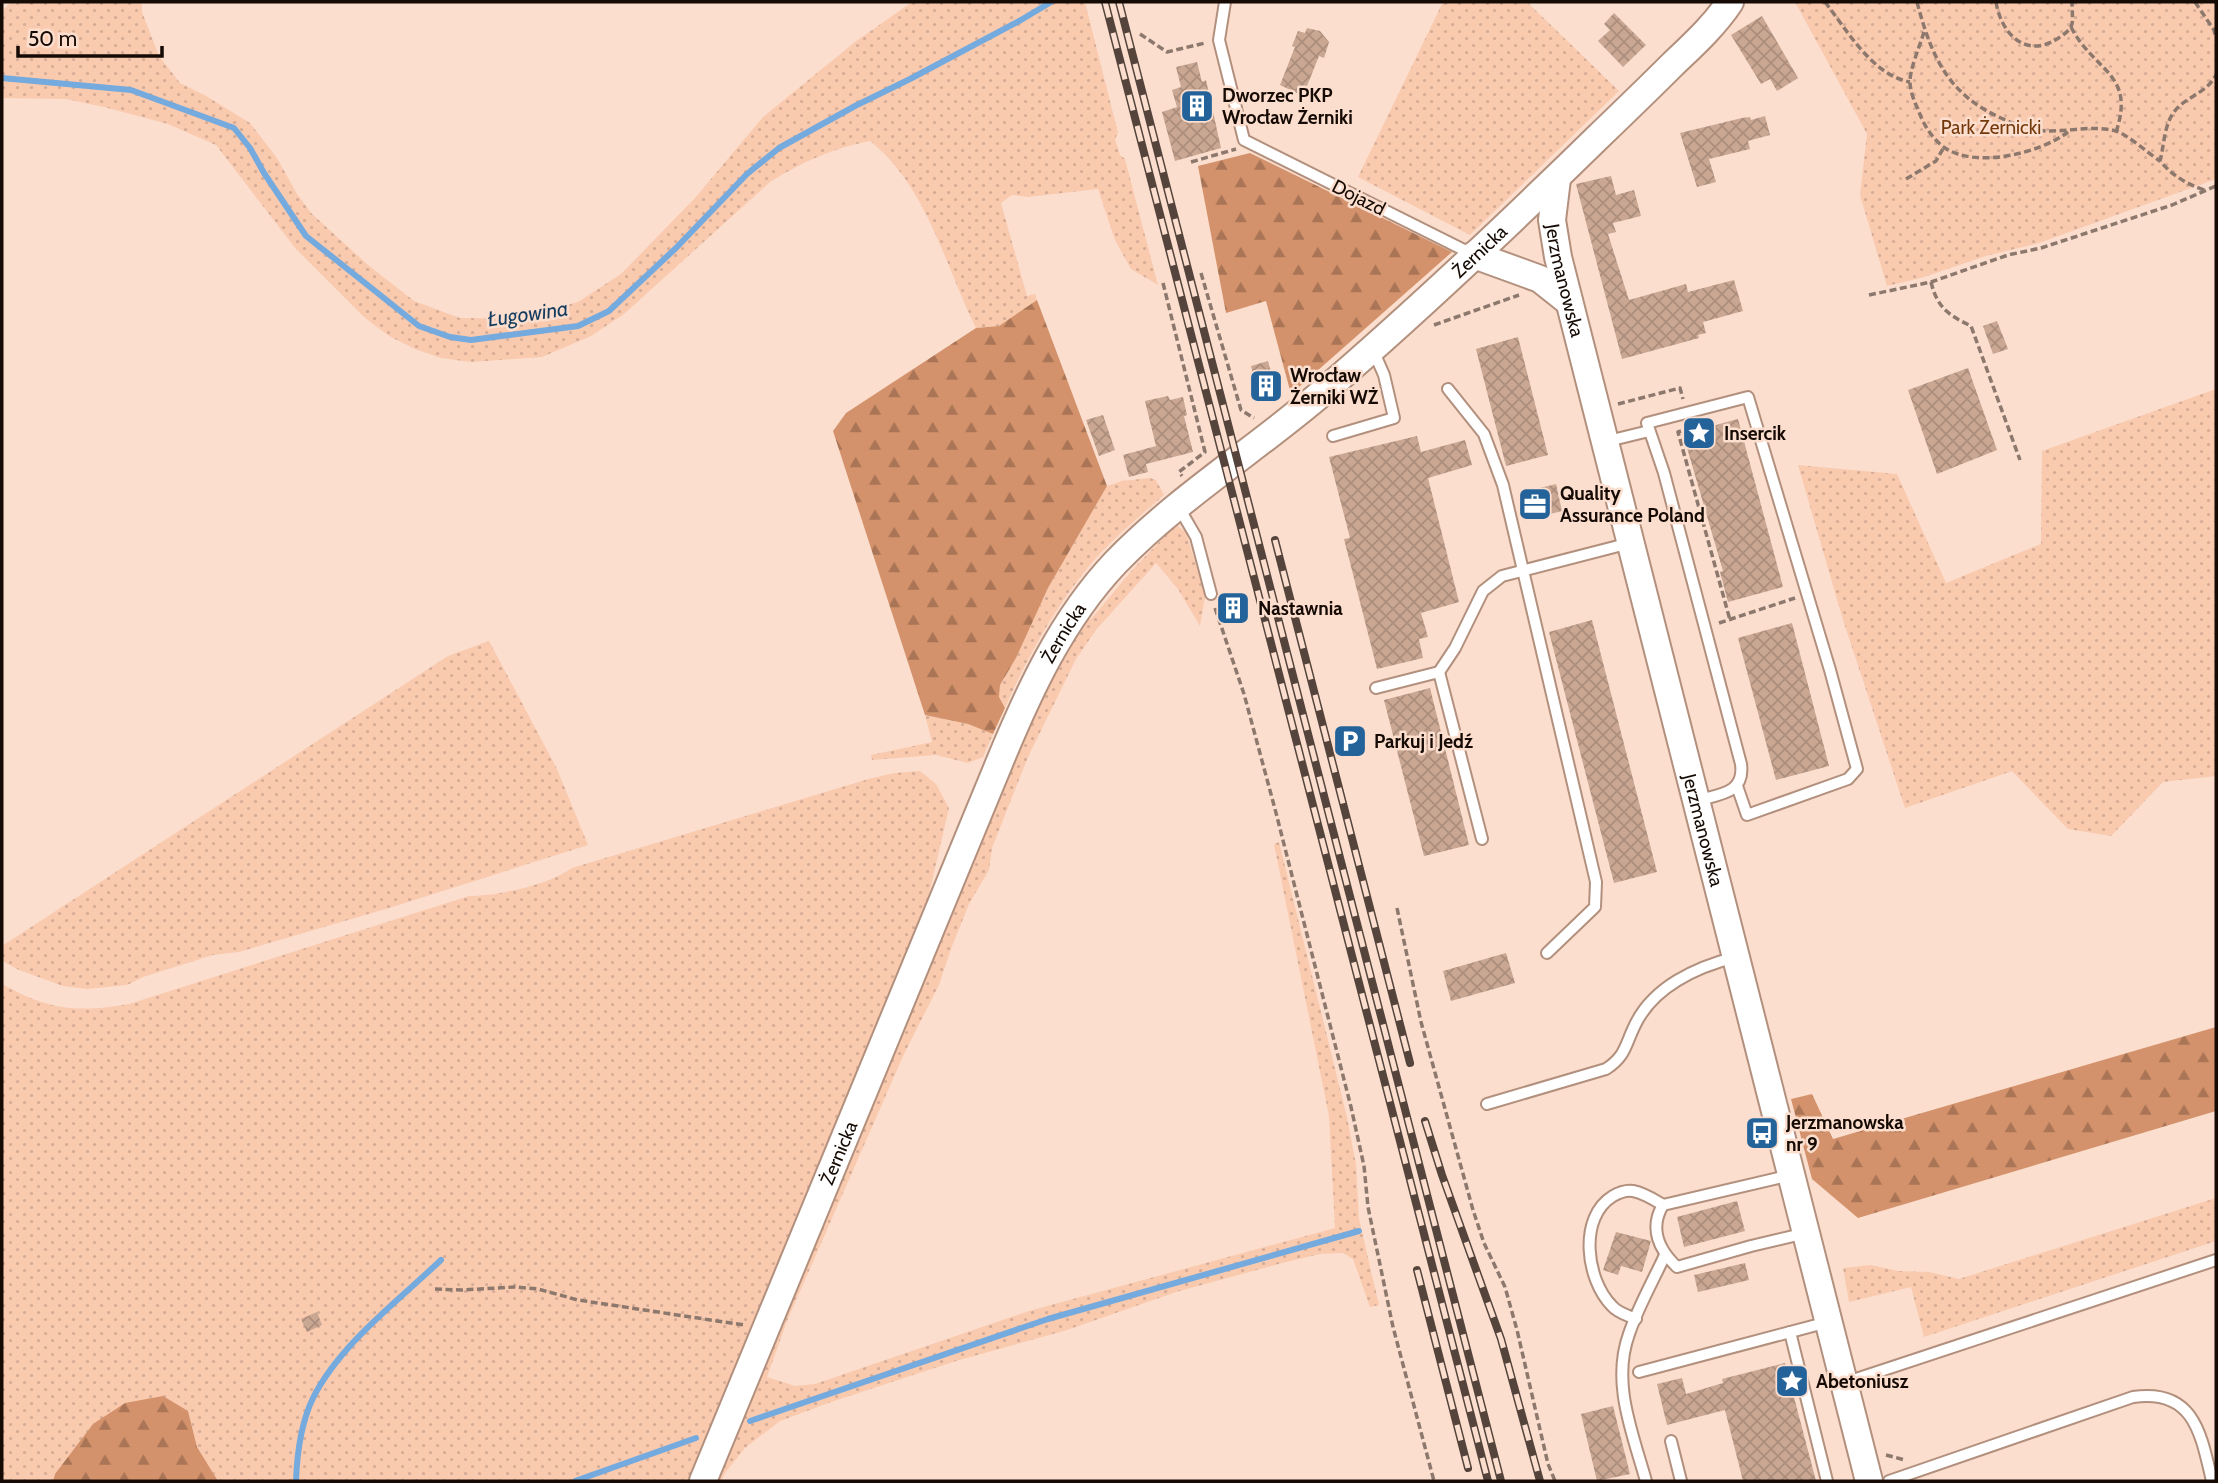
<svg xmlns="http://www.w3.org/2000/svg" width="2218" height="1483" font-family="Cabin,sans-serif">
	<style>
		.green { fill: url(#green-dots) }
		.forest { fill: url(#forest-firs) }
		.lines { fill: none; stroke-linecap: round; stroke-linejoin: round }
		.stream { stroke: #74aadd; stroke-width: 6 }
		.building { fill: url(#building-cross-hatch) }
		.service-casing { stroke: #b2907d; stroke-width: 14 }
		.tertiary-casing { stroke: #b2907d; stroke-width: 30 }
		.path { stroke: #8d786d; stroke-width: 3.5; stroke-dasharray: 7 3.5; stroke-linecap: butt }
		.service { stroke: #fff; stroke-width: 10 }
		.tertiary { stroke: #fff; stroke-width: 26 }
		.rail-casing { stroke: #54443b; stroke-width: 8 }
		.rail { stroke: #fbdece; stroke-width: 5; stroke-dasharray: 16; stroke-linecap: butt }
		.labels { text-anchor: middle; stroke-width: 5; stroke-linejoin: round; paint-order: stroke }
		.poi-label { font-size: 19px; font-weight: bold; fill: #150a04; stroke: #fbdece; text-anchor: start }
		.park-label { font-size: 19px; fill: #74380a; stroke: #fbdece }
		.street-label { font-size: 19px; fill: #150a04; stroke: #fbdece }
		.water-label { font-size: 21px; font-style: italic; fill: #143c5e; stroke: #fbdece }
	</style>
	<defs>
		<pattern id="green-dots" width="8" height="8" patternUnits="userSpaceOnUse" patternTransform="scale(1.75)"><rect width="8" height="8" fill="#facaaf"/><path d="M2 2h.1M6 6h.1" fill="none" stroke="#d5ac95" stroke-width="1.8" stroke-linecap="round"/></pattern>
		<pattern id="forest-firs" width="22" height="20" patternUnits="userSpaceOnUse" patternTransform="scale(1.75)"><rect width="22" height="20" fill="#d3926b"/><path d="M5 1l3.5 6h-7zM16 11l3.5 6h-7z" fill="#aa7556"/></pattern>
		<pattern id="building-cross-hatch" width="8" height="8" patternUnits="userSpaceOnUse" patternTransform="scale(1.75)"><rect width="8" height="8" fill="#c9a793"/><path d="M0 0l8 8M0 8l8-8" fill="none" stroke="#ac8e7d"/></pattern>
	</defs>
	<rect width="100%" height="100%" fill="#fbdece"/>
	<!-- green -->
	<g class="green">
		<path d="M11,2h131v10l17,44 21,27 26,13 44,27 27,35 20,36 14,19 57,52 46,36 46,17 58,1 60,-17 43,-28 74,-76 68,-81 92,-75 57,-40h173l33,131 -3,6 5,16 5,4 33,126 -27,-16 -16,-29 -17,-51 -70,8 -16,-2 -11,8 26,93 8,-2 2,6 -38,26 -23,2c-31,-62 -49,-142 -106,-187 -37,7 -68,21 -100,41l-146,132 -33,22 -49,21 -71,5 -30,-4 -26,-9 -26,-13 -25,-19 -68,-68 -80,-104 -48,-21 -64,-17 -38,-8 -64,-1v-87z"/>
		<polygon points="1443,2 1527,2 1619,91 1470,235 1358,177"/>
		<polygon points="1795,2 2216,2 2216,179 2039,243 1986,256 1921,278 1887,286 1860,195 1867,134"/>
		<polygon points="2216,389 2216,776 2163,782 2111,836 2068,829 2012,771 1905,808 1843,620 1798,465 1897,474 1946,583 2041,544 2042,451"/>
		<path d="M1150,478l6,2 8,15c-25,22 -52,44 -74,70 -36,43 -63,93 -85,143l-6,-11 1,-12 16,-27 32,-70 59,-102 15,-5z"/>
		<polygon points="1176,525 1186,532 1205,596 1200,626 1178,589 1156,563 1096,630 1076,659 1028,757 992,848 989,870 969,904 951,949 939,985 904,1054 787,1321 767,1377 795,1386 815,1384 1029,1311 1335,1228 1329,1116 1274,844 1279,842 1347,1117 1356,1165 1359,1219 1379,1305 1370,1307 1353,1259 1343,1253 1320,1254 1286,1262 1176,1292 1067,1330 956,1361 834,1401 780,1421 745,1448 725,1473 721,1481 714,1481 1038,697 1082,621 1091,619 1133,569"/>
		<polygon points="489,641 557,769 588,845 389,908 239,952 213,955 143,977 127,985 87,989 63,986 19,970 2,961 2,946 448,656"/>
		<polygon points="925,715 968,724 993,734 983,757 968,763 936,755 872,760 871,755 932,742"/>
		<path d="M920,771l16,13 13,24 -26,112 -232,561h-473l-21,-34 -9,-36 -133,63 -2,7h-51v-497c46,26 75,29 127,20l340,-108c28,0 80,-11 103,-28l300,-90 23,-5z"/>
		<polygon points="2216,1198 2216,1241 1924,1337 1911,1287 1849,1302 1843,1268 1871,1265 1898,1271 1929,1272 1959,1279"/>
	</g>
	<!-- forest -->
	<g class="forest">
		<polygon points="1250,153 1452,252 1291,394 1266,301 1226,313 1198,166"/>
		<polygon points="1037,300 1107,486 1048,588 1016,658 1000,685 999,697 1005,708 993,734 968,724 925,715 833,431 846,413 976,328 999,326"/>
		<polygon points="2216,1027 2216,1111 1858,1218 1812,1179 1791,1099 1812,1094 1833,1139"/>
		<polygon points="163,1396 188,1411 197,1447 218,1481 53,1481 55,1474 93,1424 125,1403"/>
	</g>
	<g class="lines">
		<!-- stream -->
		<g class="stream">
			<polyline points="2,78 131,90 234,128 250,148 264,173 306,236 419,326 450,337 471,340 578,326 609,311 676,248 747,174 779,148 855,106 910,79 1021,20 1051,2"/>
			<polyline points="750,1421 1048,1319 1359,1231"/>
			<path d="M296,1481c1,-28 5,-58 17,-83 27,-54 85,-97 128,-138"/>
			<polyline points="575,1481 696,1438"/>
		</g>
	</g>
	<!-- building -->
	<g class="building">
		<polygon points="1614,13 1646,45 1623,67 1598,41 1610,30 1604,24"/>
		<polygon points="1762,16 1798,78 1777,91 1770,79 1761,84 1731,35"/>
		<polygon points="1307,28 1320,31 1329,42 1324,58 1319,56 1303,96 1280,85 1295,47 1292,46 1298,31 1305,33"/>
		<polygon points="1197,62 1202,82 1206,80 1221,148 1175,161 1162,112 1177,107 1172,90 1181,87 1176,67"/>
		<polygon points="1765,116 1770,135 1748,141 1750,149 1709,159 1716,182 1697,187 1680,133 1742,118 1750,117 1751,120"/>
		<polygon points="1611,176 1616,195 1634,190 1641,216 1613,223 1616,232 1608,234 1629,300 1686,284 1688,292 1734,280 1743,311 1703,322 1706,333 1698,335 1699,338 1622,359 1576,184"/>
		<polygon points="1997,321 2008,349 1993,354 1983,326"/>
		<polygon points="1518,337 1548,455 1506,466 1476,349"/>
		<polygon points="1268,361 1275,387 1258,391 1251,366"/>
		<polygon points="1968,368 1997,450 1937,474 1908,390"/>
		<polygon points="1168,396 1170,400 1183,397 1187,415 1184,416 1193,452 1146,464 1148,472 1129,477 1123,455 1156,446 1145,401"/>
		<polygon points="1103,415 1115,450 1099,456 1086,420"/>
		<polygon points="1738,419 1783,587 1728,602 1720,572 1723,571 1683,434"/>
		<polygon points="1417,436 1421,452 1465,440 1472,465 1428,478 1459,602 1421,613 1428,637 1419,639 1423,658 1377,669 1344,539 1350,538 1329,457"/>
		<polygon points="1556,484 1562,511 1527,520 1520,493"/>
		<polygon points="1592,620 1657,872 1614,883 1549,632"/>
		<polygon points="1792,623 1829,766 1776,780 1738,638"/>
		<polygon points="1430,688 1469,845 1424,856 1384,700"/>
		<polygon points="1506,953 1515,983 1451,1001 1443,971"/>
		<polygon points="1737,1201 1745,1231 1684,1247 1677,1217"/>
		<polygon points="1616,1232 1651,1241 1642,1272 1621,1266 1618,1275 1603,1270"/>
		<polygon points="1745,1263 1749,1280 1698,1292 1694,1275"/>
		<polygon points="317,1312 322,1325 307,1332 301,1319"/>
		<polygon points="1785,1363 1816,1481 1743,1481 1725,1410 1667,1425 1657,1384 1682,1378 1686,1394 1723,1383 1722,1379"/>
		<polygon points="1613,1406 1630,1474 1597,1481 1581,1414"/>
	</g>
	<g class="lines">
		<!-- service casing -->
		<g class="service-casing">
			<g id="service">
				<polyline points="1225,2 1219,40 1244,140 1474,255"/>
				<polyline points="1448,389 1484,434 1503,485 1596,882 1595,907 1547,953"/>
				<polyline points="1333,436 1394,418 1384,375 1373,350"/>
				<polyline points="1604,442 1649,431"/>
				<polyline points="1178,506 1196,537 1211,594"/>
				<polyline points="1439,672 1482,839"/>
				<polyline points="1376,688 1439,672 1455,648 1483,591 1502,576 1630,543"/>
				<path d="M1696,801c23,-7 49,-7 45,-37l-77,-291 -17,-50 101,-26 82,273 27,99 -9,10 -101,36 -10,-29"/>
				<path d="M1487,1104l119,-35c20,-13 19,-24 29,-44 18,-38 61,-58 101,-68"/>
				<path d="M1791,1175l-128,30c-14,23 -4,45 14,62l74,-21 55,-13"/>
				<path d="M1636,1319c-9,-4 -18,-6 -24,-13 -26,-26 -34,-89 1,-110 7,-4 13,-6 20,-5 11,2 20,8 30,14"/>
				<polyline points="1790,1332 1827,1481"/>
				<polyline points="1639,1372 1828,1322"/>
				<polyline points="1844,1383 2216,1260"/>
				<polyline points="1671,1441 1681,1481"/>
				<path d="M1646,1481c-13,-47 -35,-98 -17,-147 9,-27 24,-53 36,-79"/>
				<path d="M1889,1481l244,-84c61,-9 68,37 79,84"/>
			</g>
		</g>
		<!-- tertiary casing -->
		<g class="tertiary-casing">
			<g id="tertiary">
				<path id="s1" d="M1557,179l-5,41 6,37 311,1224"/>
				<polyline points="1474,255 1540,279 1569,302"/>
				<path id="s2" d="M703,1481l295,-715c30,-73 63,-146 118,-204 62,-64 139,-112 207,-170 94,-81 184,-166 272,-252 26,-25 52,-50 77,-75 21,-20 42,-39 58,-63"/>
			</g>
		</g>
		<!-- path -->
		<g class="path">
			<path d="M1825,2c22,28 47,73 85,80"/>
			<path d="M1917,2c14,53 30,92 84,116 11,5 23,10 35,12 25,4 55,-6 80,1 12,4 32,22 44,30"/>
			<path d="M1996,2c5,31 29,57 61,37 6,-4 13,-8 15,-15 1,-7 0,-15 0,-22"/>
			<polyline points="2195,2 2214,30 2216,38"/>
			<path d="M2071,27c23,45 65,46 45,105"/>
			<path d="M1924,32c-4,14 -15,38 -14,52 1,8 4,18 8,25 5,15 14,30 27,39 32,21 95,5 123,-16"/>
			<polyline points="1140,34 1167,52 1205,43"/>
			<polyline points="1191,162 1236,149"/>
			<polyline points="1906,179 1936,161 1944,147"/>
			<path d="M2204,190c-19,-7 -31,-14 -44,-29 4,-15 4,-36 14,-49 12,-16 32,-18 42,-37"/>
			<polyline points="1201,273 1241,410 1254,418"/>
			<path d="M1931,282c6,25 17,33 40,44l49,134"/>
			<polyline points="1163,283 1205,452 1179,472 1182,476"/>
			<polyline points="1869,295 1931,282 2008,255 2041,248 2172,205 2216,186"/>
			<polyline points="1434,325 1519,295"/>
			<polyline points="1273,392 1276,402"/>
			<polyline points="1618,404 1680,388 1683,399"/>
			<polyline points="1700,421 1704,433"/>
			<polyline points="1681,431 1678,432 1730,620"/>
			<polyline points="1215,608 1244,694 1275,809 1351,1107 1364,1166 1368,1207 1393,1327 1434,1481"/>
			<polyline points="1719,623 1795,598"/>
			<polyline points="1397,908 1421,1022 1473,1210 1484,1243 1505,1287 1517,1330 1548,1464 1555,1481"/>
			<polyline points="435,1289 462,1290 515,1287 538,1289 578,1300 744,1325"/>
			<polyline points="1886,1455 1905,1460"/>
		</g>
		<!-- service -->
		<use href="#service" class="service"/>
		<!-- tertiary -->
		<use href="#tertiary" class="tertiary"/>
		<!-- rail casing -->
		<g class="rail-casing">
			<g id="rail">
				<polyline points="1105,2 1488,1481"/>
				<polyline points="1119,2 1501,1481"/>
				<polyline points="1275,540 1410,1063"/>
				<polyline points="1425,1121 1442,1175 1501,1339 1540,1481"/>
				<polyline points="1417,1270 1468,1468"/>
			</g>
		</g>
		<!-- rail -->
		<use href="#rail" class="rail"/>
	</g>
	<!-- icons -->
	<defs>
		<g id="building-square" transform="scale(1.75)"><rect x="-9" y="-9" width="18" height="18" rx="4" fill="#24639a" stroke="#fbdece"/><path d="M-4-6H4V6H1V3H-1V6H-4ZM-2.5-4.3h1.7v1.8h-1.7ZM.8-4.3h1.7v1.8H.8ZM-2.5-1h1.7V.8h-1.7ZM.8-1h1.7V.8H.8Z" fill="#fff"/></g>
		<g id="sight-square" transform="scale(1.75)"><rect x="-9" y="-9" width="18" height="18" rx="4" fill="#24639a" stroke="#fbdece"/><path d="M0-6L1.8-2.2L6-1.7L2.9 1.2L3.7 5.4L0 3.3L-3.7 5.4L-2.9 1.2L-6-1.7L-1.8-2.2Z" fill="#fff"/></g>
		<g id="office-square" transform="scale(1.75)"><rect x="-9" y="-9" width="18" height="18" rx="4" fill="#24639a" stroke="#fbdece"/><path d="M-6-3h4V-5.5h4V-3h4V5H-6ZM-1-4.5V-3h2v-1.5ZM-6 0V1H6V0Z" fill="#fff"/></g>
		<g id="parking-square" transform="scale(1.75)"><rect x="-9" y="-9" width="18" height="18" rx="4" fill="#24639a" stroke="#fbdece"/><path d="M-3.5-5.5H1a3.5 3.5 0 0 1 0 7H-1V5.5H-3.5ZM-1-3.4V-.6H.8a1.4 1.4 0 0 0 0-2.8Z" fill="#fff"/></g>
		<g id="bus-square" transform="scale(1.75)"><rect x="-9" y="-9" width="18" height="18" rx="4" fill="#24639a" stroke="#fbdece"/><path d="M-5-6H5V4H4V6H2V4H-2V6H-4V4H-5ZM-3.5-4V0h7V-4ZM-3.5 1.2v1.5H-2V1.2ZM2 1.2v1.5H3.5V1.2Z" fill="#fff"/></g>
	</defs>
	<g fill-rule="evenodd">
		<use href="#building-square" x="1197" y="106"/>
		<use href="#building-square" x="1266" y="386"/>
		<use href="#sight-square" x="1699" y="433"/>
		<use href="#office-square" x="1535" y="504"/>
		<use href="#building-square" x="1233" y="608"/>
		<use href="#parking-square" x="1350" y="741"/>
		<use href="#bus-square" x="1762" y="1133"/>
		<use href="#sight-square" x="1792" y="1381"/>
	</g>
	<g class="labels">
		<!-- poi labels -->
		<g class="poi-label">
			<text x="1222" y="102">Dworzec PKP<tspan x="1222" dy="22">Wrocław Żerniki</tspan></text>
			<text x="1290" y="382">Wrocław<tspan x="1290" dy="22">Żerniki WŻ</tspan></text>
			<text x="1724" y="440">Insercik</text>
			<text x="1560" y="500">Quality<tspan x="1560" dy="22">Assurance Poland</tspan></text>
			<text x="1258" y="615">Nastawnia</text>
			<text x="1374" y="748">Parkuj i Jedź</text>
			<text x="1786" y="1129">Jerzmanowska<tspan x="1786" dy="22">nr 9</tspan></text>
			<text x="1816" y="1388">Abetoniusz</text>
		</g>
		<!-- park labels -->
		<g class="park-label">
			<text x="1991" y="134">Park Żernicki</text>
		</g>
		<!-- street labels -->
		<g class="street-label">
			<text transform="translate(1359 197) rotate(27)" y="7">Dojazd</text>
			<text dy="7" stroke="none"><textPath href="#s2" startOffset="1489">Żernicka</textPath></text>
			<text dy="7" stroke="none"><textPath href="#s1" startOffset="103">Jerzmanowska</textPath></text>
			<text dy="7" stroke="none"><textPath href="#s2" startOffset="922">Żernicka</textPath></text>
			<text dy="7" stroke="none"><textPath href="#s1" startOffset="670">Jerzmanowska</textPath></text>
			<text dy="7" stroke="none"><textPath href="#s2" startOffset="355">Żernicka</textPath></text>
		</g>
		<!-- water labels -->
		<g class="water-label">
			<text transform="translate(528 314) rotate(-8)" y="7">Ługowina</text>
		</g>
	</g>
	<!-- border -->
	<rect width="2218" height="1483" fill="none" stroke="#150a04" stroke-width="7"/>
	<!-- scale -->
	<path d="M18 46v10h144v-10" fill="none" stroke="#150a04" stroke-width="3.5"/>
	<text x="28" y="46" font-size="21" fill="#150a04" stroke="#fbdece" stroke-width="5" paint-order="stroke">50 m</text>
</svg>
